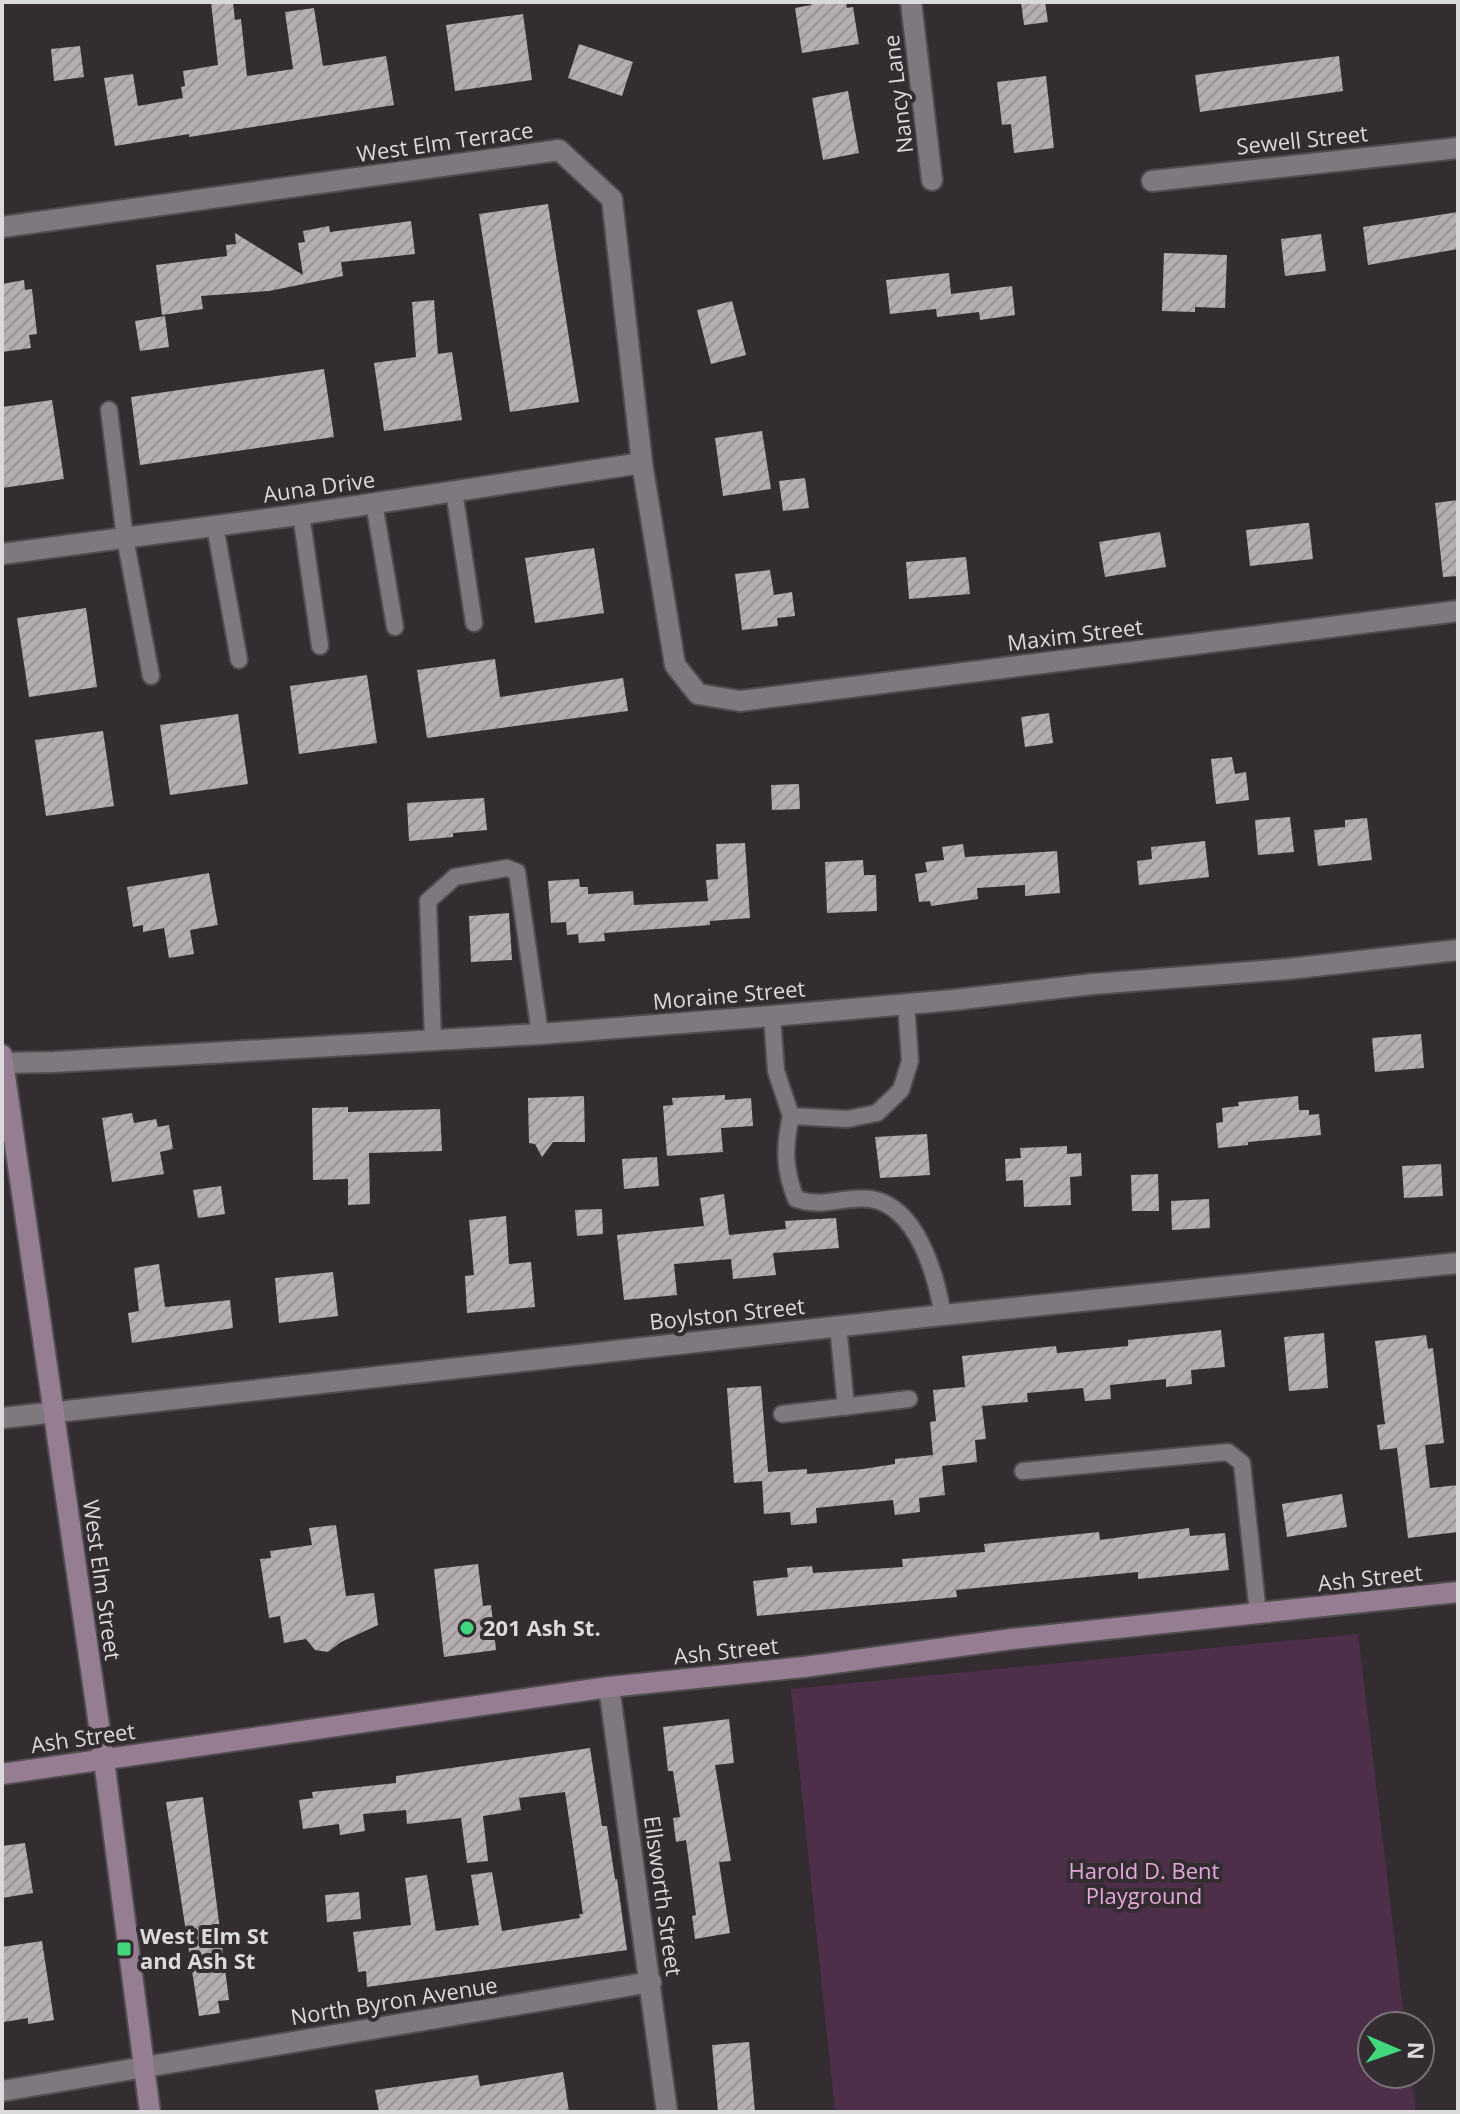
<svg xmlns="http://www.w3.org/2000/svg" width="1460" height="2114" font-family="'Open Sans',sans-serif">
	<style>
		.park { fill: #4d2f49 }
		.building { fill: url(#building-hatch) }
		.lines { fill: none; stroke-linecap: round; stroke-linejoin: round }
		.lane-casing { stroke: #504c50; stroke-width: 20 }
		.street-casing { stroke: #504c50; stroke-width: 24 }
		.secondary-casing { stroke: #504c50; stroke-width: 24 }
		.lane { stroke: #7f787e; stroke-width: 16 }
		.street { stroke: #7f787e; stroke-width: 20 }
		.secondary { stroke: #967e92; stroke-width: 20 }
		.poi-dot { fill: #42d77b; stroke: #332d32; stroke-width: 3 }
		.labels { text-anchor: middle; stroke-width: 8; stroke-linejoin: round; paint-order: stroke }
		.street-label { font-size: 22px; fill: #dcd9dc; stroke: #332d32 }
		.poi-label { font-size: 22px; font-weight: bold; fill: #dcd9dc; stroke: #332d32; text-anchor: start }
		.park-label { font-size: 22px; fill: #e4a7da; stroke: #332d32 }
	</style>
	<defs>
		<pattern id="building-hatch" width="6" height="6" patternUnits="userSpaceOnUse" patternTransform="scale(2)"><rect width="6" height="6" fill="#b4adb2"/><path d="M-1 1l2-2M0 6l6-6M5 7l2-2" fill="none" stroke="#989296"/></pattern>
	</defs>
	<rect width="100%" height="100%" fill="#332d32"/>
	<!-- park -->
	<polygon class="park" points="1358,1634 1405,2026 1372,2026 1372,2074 1411,2074 1416,2112 835,2112 791,1689"/>
	<!-- building -->
	<g class="building">
		<polygon points="211,2 233,2 235,20 241,19 247,76 293,69 285,12 314,8 323,66 386,56 394,105 189,137 189,134 115,146 104,78 133,74 138,106 183,98 181,87 185,86 183,71 218,65"/>
		<polygon points="811,2 846,2 847,8 853,7 859,44 802,53 795,8 811,5"/>
		<polygon points="1021,2 1045,2 1048,22 1024,25"/>
		<polygon points="523,14 532,80 455,91 446,25"/>
		<polygon points="579,44 633,62 622,96 568,78"/>
		<polygon points="80,46 84,77 54,81 51,49"/>
		<polygon points="1339,56 1343,91 1200,112 1195,75"/>
		<polygon points="1046,76 1054,148 1014,153 1011,124 1002,125 997,82"/>
		<polygon points="848,91 859,153 823,160 812,98"/>
		<polygon points="548,204 579,402 510,412 479,214"/>
		<polygon points="1458,212 1458,249 1368,265 1363,227"/>
		<polygon points="411,221 415,254 341,262 343,276 269,291 201,296 203,309 162,315 156,265 227,256 226,245 236,244 235,233 303,275 298,243 305,242 303,231 329,226 330,232"/>
		<polygon points="1321,234 1326,271 1285,276 1281,239"/>
		<polygon points="1164,253 1227,255 1225,308 1195,307 1195,312 1162,311"/>
		<polygon points="949,273 951,294 1012,286 1015,315 980,320 979,312 937,317 936,309 890,314 886,280"/>
		<polygon points="24,280 25,290 32,289 37,334 29,335 31,348 2,352 2,284"/>
		<polygon points="434,300 438,354 452,352 462,420 384,431 374,363 416,357 412,302"/>
		<polygon points="732,301 746,355 711,364 697,310"/>
		<polygon points="165,316 169,347 140,351 135,321"/>
		<polygon points="324,369 334,437 140,465 131,397"/>
		<polygon points="52,400 64,479 2,488 2,407"/>
		<polygon points="762,431 771,489 723,496 715,438"/>
		<polygon points="805,478 809,508 783,511 779,481"/>
		<polygon points="1458,500 1458,576 1443,577 1435,503"/>
		<polygon points="1305,523 1309,523 1313,559 1250,566 1246,530"/>
		<polygon points="1160,532 1166,567 1105,577 1099,542"/>
		<polygon points="594,548 604,613 535,623 525,558"/>
		<polygon points="966,557 970,594 909,599 906,562"/>
		<polygon points="770,570 774,595 792,592 795,616 777,618 778,626 742,630 735,574"/>
		<polygon points="86,608 97,687 29,697 17,618"/>
		<polygon points="495,659 500,697 623,678 628,711 427,738 417,670"/>
		<polygon points="367,675 377,743 299,754 290,686"/>
		<polygon points="1049,713 1053,743 1025,747 1021,717"/>
		<polygon points="238,714 248,784 170,795 160,725"/>
		<polygon points="103,731 114,806 46,816 35,740"/>
		<polygon points="1232,757 1235,774 1246,772 1249,800 1216,804 1211,759"/>
		<polygon points="799,784 800,809 772,810 771,785"/>
		<polygon points="484,798 487,830 453,833 453,837 409,841 407,803"/>
		<polygon points="1290,817 1294,852 1258,855 1255,820"/>
		<polygon points="1367,818 1372,860 1318,866 1314,830 1345,827 1345,820"/>
		<polygon points="1205,841 1209,877 1139,885 1137,861 1152,859 1151,847"/>
		<polygon points="745,843 750,918 710,921 710,925 604,933 605,941 579,943 578,934 567,935 566,922 551,923 548,881 579,879 580,887 588,887 588,894 633,891 634,905 708,901 706,880 718,879 716,844"/>
		<polygon points="963,844 965,857 1057,851 1060,893 1025,896 1025,885 977,888 978,899 931,906 930,901 919,902 915,874 927,872 925,862 944,860 942,847"/>
		<polygon points="863,860 864,875 876,875 877,911 827,913 825,862"/>
		<polygon points="209,873 218,925 190,930 194,954 169,958 164,928 143,932 143,925 133,927 127,887"/>
		<polygon points="509,913 512,960 471,962 469,916"/>
		<polygon points="1421,1034 1424,1068 1375,1072 1372,1038"/>
		<polygon points="725,1095 725,1100 751,1098 753,1126 721,1128 723,1152 667,1156 663,1106 673,1105 672,1098"/>
		<polygon points="584,1096 585,1142 553,1142 542,1157 535,1144 529,1143 528,1098"/>
		<polygon points="1298,1096 1299,1110 1309,1110 1309,1115 1319,1114 1321,1135 1248,1142 1248,1145 1218,1148 1216,1123 1223,1122 1222,1108 1239,1106 1238,1102"/>
		<polygon points="348,1107 348,1112 440,1109 442,1151 369,1153 370,1204 348,1205 348,1179 313,1180 312,1108"/>
		<polygon points="132,1113 134,1123 156,1119 158,1127 169,1125 173,1149 160,1152 164,1174 112,1182 102,1118"/>
		<polygon points="927,1134 930,1175 880,1178 875,1137"/>
		<polygon points="1067,1146 1067,1154 1081,1153 1082,1176 1070,1177 1071,1205 1024,1207 1023,1180 1006,1181 1005,1159 1021,1158 1020,1148"/>
		<polygon points="657,1157 659,1186 624,1189 622,1159"/>
		<polygon points="1441,1164 1443,1196 1404,1198 1402,1166"/>
		<polygon points="1158,1174 1159,1211 1132,1211 1131,1175"/>
		<polygon points="221,1186 225,1214 198,1218 193,1190"/>
		<polygon points="724,1194 729,1235 786,1229 785,1221 836,1218 839,1248 773,1253 776,1275 733,1279 731,1259 674,1264 677,1295 624,1300 617,1235 704,1226 700,1198"/>
		<polygon points="1209,1199 1210,1228 1172,1230 1171,1201"/>
		<polygon points="602,1209 603,1234 577,1236 575,1210"/>
		<polygon points="506,1216 509,1264 531,1262 535,1307 467,1313 465,1276 474,1275 469,1220"/>
		<polygon points="159,1264 165,1307 230,1300 233,1328 132,1343 128,1313 139,1311 134,1268"/>
		<polygon points="333,1272 338,1316 279,1323 275,1278"/>
		<polygon points="1221,1330 1225,1367 1191,1370 1192,1384 1166,1387 1166,1379 1110,1385 1111,1399 1085,1401 1083,1388 1027,1393 1028,1402 982,1406 986,1439 975,1440 977,1462 942,1466 945,1495 919,1498 920,1512 895,1515 893,1500 816,1508 817,1523 791,1525 790,1512 764,1514 762,1481 734,1483 727,1388 761,1386 768,1472 807,1469 807,1474 863,1469 895,1464 895,1459 933,1455 930,1422 936,1421 933,1390 965,1387 962,1356 1056,1346 1057,1353 1128,1346 1128,1340"/>
		<polygon points="1324,1333 1328,1388 1289,1391 1284,1337"/>
		<polygon points="1426,1335 1428,1349 1433,1348 1444,1443 1425,1445 1430,1488 1458,1485 1458,1532 1408,1538 1397,1448 1380,1450 1377,1425 1385,1424 1375,1341"/>
		<polygon points="1342,1494 1347,1527 1287,1537 1282,1504"/>
		<polygon points="336,1525 346,1596 374,1593 378,1625 341,1642 328,1652 315,1650 306,1639 284,1643 280,1616 269,1618 260,1559 271,1558 270,1551 312,1545 309,1528"/>
		<polygon points="1189,1528 1190,1536 1225,1533 1229,1570 1138,1579 1138,1572 956,1590 957,1597 757,1616 753,1581 788,1577 787,1568 812,1566 813,1573 903,1567 902,1559 985,1552 984,1544 1099,1532 1100,1540"/>
		<polygon points="478,1564 483,1606 491,1605 496,1650 444,1657 434,1569"/>
		<polygon points="729,1719 734,1763 715,1765 731,1861 719,1862 730,1933 695,1939 692,1916 696,1915 686,1840 676,1842 673,1818 680,1817 673,1771 668,1771 663,1727"/>
		<polygon points="590,1748 602,1826 607,1826 615,1879 617,1879 627,1950 367,1987 366,1971 358,1972 353,1932 411,1925 405,1878 427,1875 436,1931 479,1925 471,1875 492,1872 502,1931 580,1918 579,1914 583,1914 565,1792 519,1798 521,1810 483,1816 488,1861 467,1863 461,1818 407,1824 406,1810 363,1814 365,1831 340,1835 339,1824 303,1829 299,1800 313,1798 312,1792 396,1783 396,1776"/>
		<polygon points="203,1797 229,2000 218,2001 220,2013 199,2016 166,1802"/>
		<polygon points="25,1843 33,1893 2,1898 2,1846"/>
		<polygon points="359,1892 361,1919 327,1922 325,1895"/>
		<polygon points="42,1941 54,2020 28,2024 28,2018 4,2022 2,1947"/>
		<polygon points="749,2042 755,2112 718,2112 712,2045"/>
		<polygon points="563,2072 569,2112 379,2112 375,2090 478,2075 480,2086"/>
	</g>
	<g class="lines">
		<!-- lane casing -->
		<g class="lane-casing">
			<g id="lane">
				<polyline points="109,410 125,538 151,676"/>
				<polyline points="454,491 474,623"/>
				<polyline points="374,503 395,627"/>
				<polyline points="301,514 320,646"/>
				<polyline points="215,526 239,660"/>
				<polyline points="772,1016 776,1071 791,1116 847,1119 877,1113 901,1090 910,1061 906,1003"/>
				<polyline points="433,1040 428,901 455,877 507,868 517,872 540,1034"/>
				<path d="M791,1116c-7,31 -7,54 5,83 30,10 48,-4 75,0 47,8 65,77 72,116"/>
				<polyline points="838,1326 846,1407"/>
				<polyline points="782,1414 909,1399"/>
				<polyline points="1023,1471 1228,1452 1242,1463 1258,1614"/>
			</g>
		</g>
		<!-- street casing -->
		<g class="street-casing">
			<g id="street">
				<polyline points="911,2 932,180"/>
				<polyline points="1152,181 1458,148"/>
				<polyline points="2,227 559,150 612,199 642,463 675,665 698,694 740,701 1458,611"/>
				<polyline points="2,554 290,516 642,463"/>
				<polyline points="2,1063 54,1062 540,1034 772,1016 953,1000 1093,984 1288,969 1458,950"/>
				<polyline points="2,1418 943,1315 1458,1263"/>
				<polyline points="609,1687 667,2112"/>
				<polyline points="2,2091 651,1982"/>
			</g>
		</g>
		<!-- secondary casing -->
		<g class="secondary-casing">
			<g id="secondary">
				<polyline points="2,1055 104,1760 150,2112"/>
				<polyline points="2,1774 609,1687 804,1667 1012,1639 1458,1592"/>
			</g>
		</g>
		<!-- lane -->
		<use href="#lane" class="lane"/>
		<!-- street -->
		<use href="#street" class="street"/>
		<!-- secondary -->
		<use href="#secondary" class="secondary"/>
	</g>
	<!-- markers -->
	<g class="poi-dot">
		<circle cx="467" cy="1628" r="8"/>
		<rect x="116" y="1941" width="16" height="16" rx="4"/>
	</g>
	<g class="labels">
		<!-- street labels -->
		<g class="street-label">
			<text transform="translate(898 94) rotate(-97)" y="8">Nancy Lane</text>
			<text transform="translate(1302 140) rotate(-6)" y="8">Sewell Street</text>
			<text transform="translate(445 142) rotate(-8)" y="8">West Elm Terrace</text>
			<text transform="translate(319 487) rotate(-8)" y="8">Auna Drive</text>
			<text transform="translate(1075 635) rotate(-7)" y="8">Maxim Street</text>
			<text transform="translate(729 995) rotate(-5)" y="8">Moraine Street</text>
			<text transform="translate(727 1314) rotate(-6)" y="8">Boylston Street</text>
			<text transform="translate(1370 1578) rotate(-6)" y="8">Ash Street</text>
			<text transform="translate(102 1580) rotate(82)" y="8">West Elm Street</text>
			<text transform="translate(726 1651) rotate(-6)" y="8">Ash Street</text>
			<text transform="translate(83 1738) rotate(-8)" y="8">Ash Street</text>
			<text transform="translate(663 1896) rotate(82)" y="8">Ellsworth Street</text>
			<text transform="translate(394 2001) rotate(-9)" y="8">North Byron Avenue</text>
		</g>
		<!-- poi labels -->
		<g class="poi-label">
			<text x="483" y="1636">201 Ash St.</text>
			<text x="140" y="1944">West Elm St<tspan x="140" dy="25">and Ash St</tspan></text>
		</g>
		<!-- park labels -->
		<g class="park-label">
			<text x="1144" y="1879">Harold D. Bent<tspan x="1144" dy="25">Playground</tspan></text>
		</g>
	</g>
	<!-- border -->
	<rect width="1460" height="2114" fill="none" stroke="#dcd9dc" stroke-width="8"/>
	<!-- north arrow -->
	<g transform="translate(1396 2050) rotate(92)"><circle r="38" fill="#332d32" stroke="#777276" stroke-width="2"/>
	<path d="M0-6L14 30L0 20L-14 30Z" fill="#42d77b"/>
	<text y="-12" font-size="22" font-weight="bold" text-anchor="middle" fill="#dcd9dc">N</text>
	</g>
</svg>
